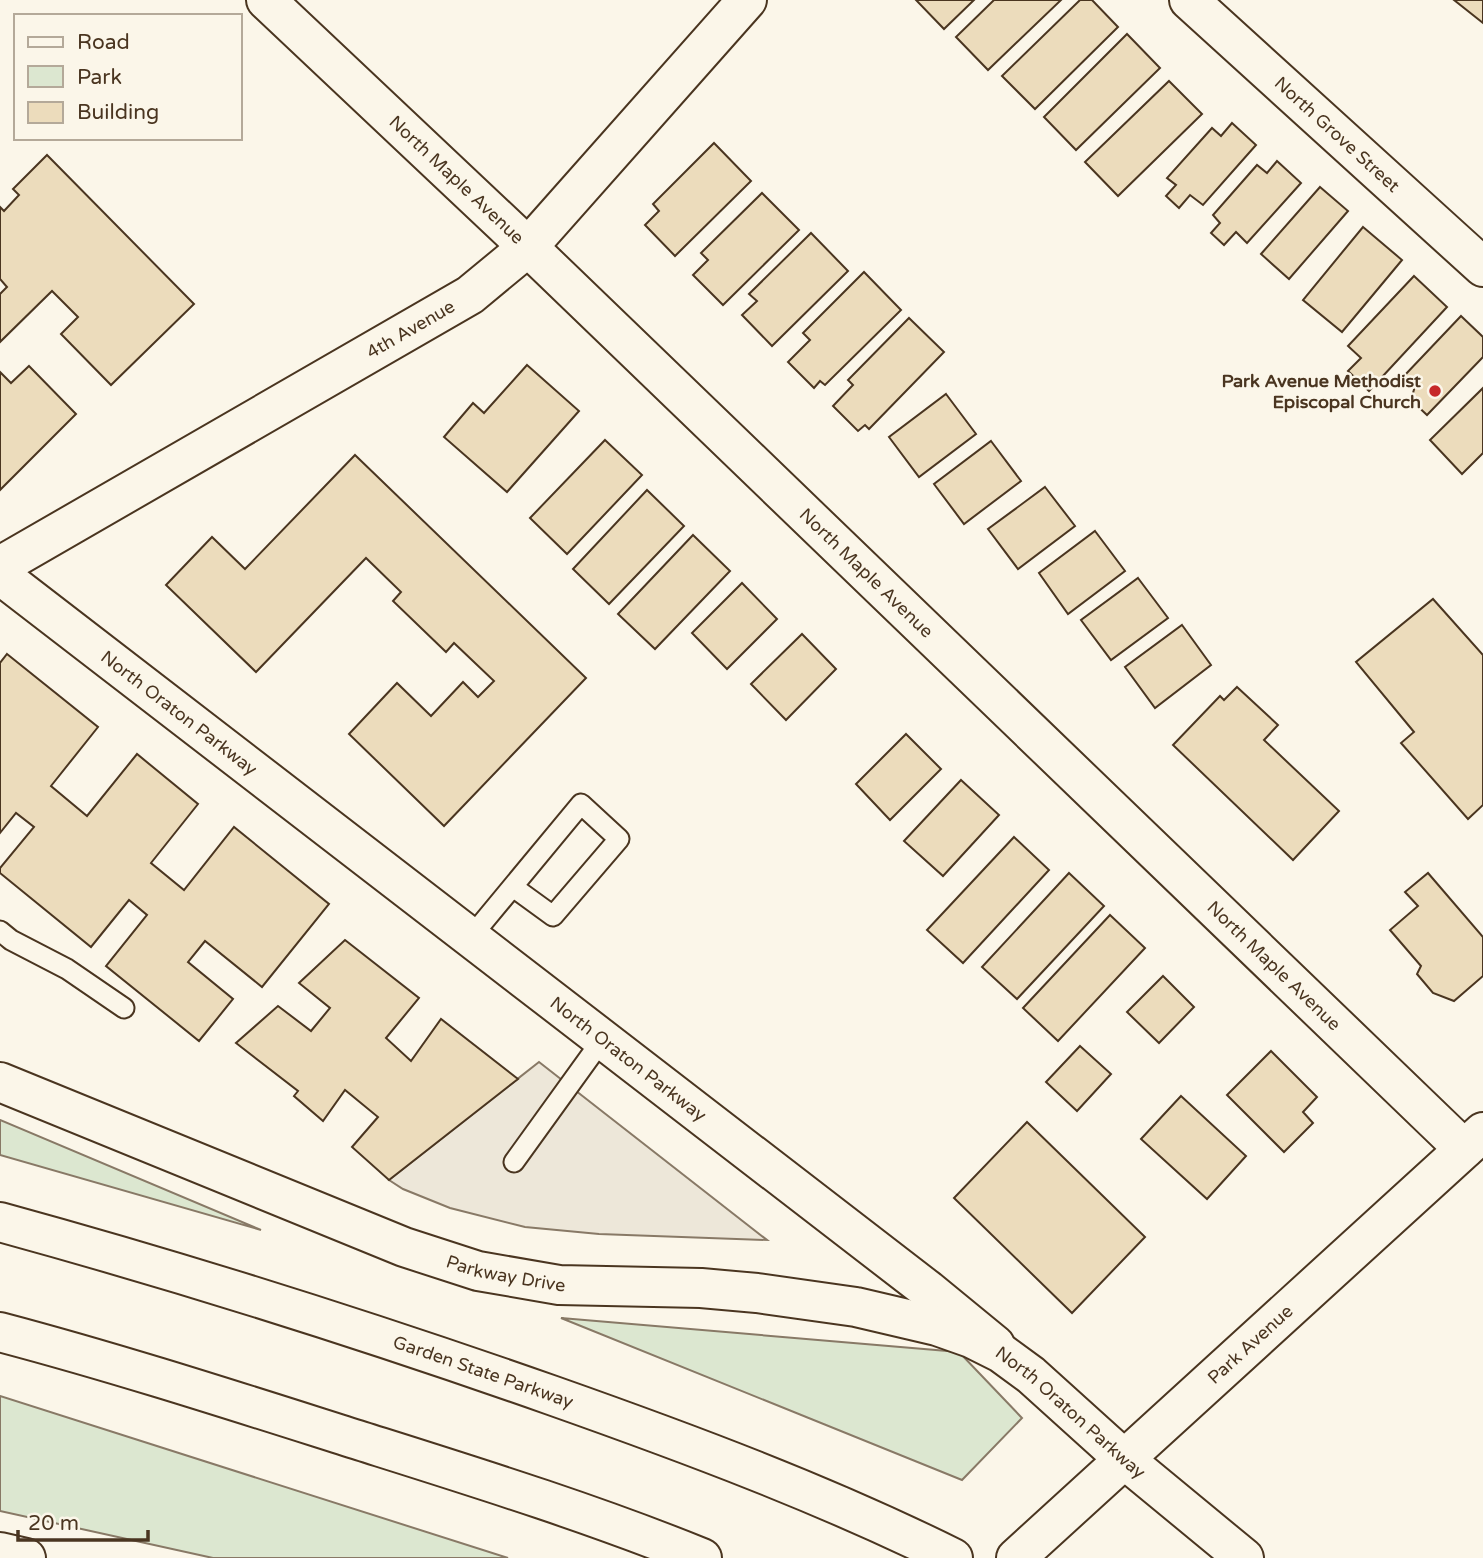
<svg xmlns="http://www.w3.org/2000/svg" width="1483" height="1558" font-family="'Varela Round',sans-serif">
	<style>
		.green { fill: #dce7d0; stroke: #887966; stroke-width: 2 }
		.parking { fill: #ede7d9; stroke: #887966; stroke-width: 2 }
		.building { fill: #ecdcbc; stroke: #4a3520; stroke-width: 2 }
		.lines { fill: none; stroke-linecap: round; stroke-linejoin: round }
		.lane-casing { stroke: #4a3520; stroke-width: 23 }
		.street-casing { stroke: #4a3520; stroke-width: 42 }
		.secondary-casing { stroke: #4a3520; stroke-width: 42 }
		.primary-casing { stroke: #4a3520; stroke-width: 42 }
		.highway-casing { stroke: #4a3520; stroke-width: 42 }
		.lane { stroke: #fbf6e9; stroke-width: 19 }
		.street { stroke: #fbf6e9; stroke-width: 38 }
		.secondary { stroke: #fbf6e9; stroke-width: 38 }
		.primary { stroke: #fbf6e9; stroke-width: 38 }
		.highway { stroke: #fbf6e9; stroke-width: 38 }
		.poi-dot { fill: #c62828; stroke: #fbf6e9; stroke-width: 2.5 }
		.labels { text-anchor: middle; stroke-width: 5; stroke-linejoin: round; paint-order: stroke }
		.street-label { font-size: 18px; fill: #4a3520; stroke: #fbf6e9 }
		.poi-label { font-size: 18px; font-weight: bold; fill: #4a3520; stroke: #fbf6e9; text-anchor: end }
	</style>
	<rect width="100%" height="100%" fill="#fbf6e9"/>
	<!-- green -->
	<g class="green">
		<polygon points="0,1120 261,1230 0,1155"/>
		<polygon points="561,1318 959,1352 1022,1418 962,1480"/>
		<polygon points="0,1396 508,1558 213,1558 0,1511"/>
	</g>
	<!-- parking -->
	<polygon class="parking" points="539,1062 767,1240 599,1234 525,1227 450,1208 403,1189 389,1180"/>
	<!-- building -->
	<g class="building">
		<polygon points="916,0 974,0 944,29"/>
		<polygon points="994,0 1061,0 988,70 956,37"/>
		<polygon points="1080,0 1092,0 1118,27 1035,109 1002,76"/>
		<polygon points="1454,0 1483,0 1483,23"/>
		<polygon points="1127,34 1160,68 1076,150 1044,117"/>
		<polygon points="1169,81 1202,114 1118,196 1085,162"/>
		<polygon points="1232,123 1256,145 1203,205 1190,195 1179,208 1166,196 1176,185 1167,178 1212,128 1221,136"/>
		<polygon points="714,143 751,181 675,256 645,225 659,211 653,204"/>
		<polygon points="47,155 194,304 111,385 61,334 78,317 52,291 0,342 0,294 7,287 0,279 0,207 4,211 19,195 13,189"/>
		<polygon points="1277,161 1301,183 1247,243 1236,232 1224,245 1211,233 1220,223 1213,215 1257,165 1267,173"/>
		<polygon points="1320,187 1348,211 1289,279 1261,254"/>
		<polygon points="762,193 799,230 723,305 693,275 708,260 701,253"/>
		<polygon points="1363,227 1402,260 1342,332 1303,300"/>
		<polygon points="811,233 848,271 772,346 742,315 757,301 749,294"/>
		<polygon points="864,272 901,310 825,385 820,381 814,388 788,362 810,340 803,333"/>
		<polygon points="1414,276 1447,307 1369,391 1348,371 1361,358 1348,346"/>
		<polygon points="1461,316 1483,337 1483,357 1427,415 1411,400 1415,386 1404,376"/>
		<polygon points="909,318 944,352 869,429 865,425 858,431 833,406 853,385 848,380"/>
		<polygon points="527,365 579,411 507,492 444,437 473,403 484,413"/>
		<polygon points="29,366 76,414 0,490 0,372 11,383"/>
		<polygon points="1483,388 1483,453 1462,474 1430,440"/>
		<polygon points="946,394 976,434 919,477 889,437"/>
		<polygon points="605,440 642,475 567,554 530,518"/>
		<polygon points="991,441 1021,481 964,524 934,484"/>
		<polygon points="355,455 586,678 444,826 349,734 397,683 431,716 463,682 478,697 494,681 454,643 446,652 393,601 401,592 366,558 256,672 166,585 212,537 245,569"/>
		<polygon points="1045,487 1075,526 1018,569 988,529"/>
		<polygon points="647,490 684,526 609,604 573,569"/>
		<polygon points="1095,531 1125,571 1068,614 1039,573"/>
		<polygon points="693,535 730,571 655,649 618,614"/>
		<polygon points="1138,578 1168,618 1111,660 1081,620"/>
		<polygon points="742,583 777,619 727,669 692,633"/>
		<polygon points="1433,599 1483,655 1483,805 1468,819 1401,743 1414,732 1356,662"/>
		<polygon points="1182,625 1211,665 1155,708 1125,667"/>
		<polygon points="802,634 836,669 786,720 751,684"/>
		<polygon points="7,654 98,727 51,786 87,816 137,754 198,804 151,863 184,890 234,827 329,904 262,987 205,941 188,962 233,999 199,1041 106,966 147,915 129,900 91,947 0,873 0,868 34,827 16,813 0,833 0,663"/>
		<polygon points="1237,687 1278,725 1264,740 1339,811 1293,860 1173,745 1220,696 1224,700"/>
		<polygon points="906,734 941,769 890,820 856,784"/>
		<polygon points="961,780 999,815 943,876 904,841"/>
		<polygon points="1014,837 1049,870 963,963 927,930"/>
		<polygon points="1069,873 1104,906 1017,999 982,967"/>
		<polygon points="1428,873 1483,937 1483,976 1454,1001 1433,993 1417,974 1421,966 1390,930 1418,906 1405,892"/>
		<polygon points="1110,915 1145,948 1058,1041 1023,1008"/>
		<polygon points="345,940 419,998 386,1038 411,1061 441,1019 518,1079 389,1180 352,1147 378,1117 345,1090 323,1121 294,1096 298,1091 236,1043 278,1006 311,1031 330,1008 299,983"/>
		<polygon points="1163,976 1194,1007 1159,1043 1127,1012"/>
		<polygon points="1080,1046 1111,1074 1077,1111 1046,1082"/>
		<polygon points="1271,1051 1317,1097 1303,1112 1313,1123 1284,1152 1227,1095"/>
		<polygon points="1181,1096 1246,1156 1207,1199 1141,1139"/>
		<polygon points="1027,1122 1145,1237 1072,1313 954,1198"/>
	</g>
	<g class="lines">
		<!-- lane casing -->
		<g class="lane-casing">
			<g id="lane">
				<polyline points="0,931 11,940 67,969 124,1008"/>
				<polyline points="470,938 581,804 619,839 553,916 513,887"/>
				<polyline points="514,1162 602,1040"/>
			</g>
		</g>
		<!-- street casing -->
		<g class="street-casing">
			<g id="street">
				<path id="s1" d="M266,0l262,247 936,902"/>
				<path id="s2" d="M0,575l928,715 67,55"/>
			</g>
		</g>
		<!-- secondary casing -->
		<g class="secondary-casing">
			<g id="secondary">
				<path id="s3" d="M1189,0l294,267"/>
				<path id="s4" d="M0,566l470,-271 58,-48 219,-247"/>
				<path id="s5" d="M0,1082l404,165 74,24 81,14 142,3 56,5 99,14 81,19 34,12 30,15 30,22 93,84 120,99"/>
				<polyline points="0,1552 26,1558"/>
			</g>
		</g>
		<!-- primary casing -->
		<g class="primary-casing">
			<g id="primary">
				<path id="s6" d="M1016,1558l467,-426"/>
			</g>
		</g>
		<!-- highway casing -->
		<g class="highway-casing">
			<g id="highway">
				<path id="s7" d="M0,1222c186,51 369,109 551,173 136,48 273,99 402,163"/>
				<path d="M0,1332c121,32 241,71 361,109 114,36 230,72 341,117"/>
			</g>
		</g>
		<!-- lane -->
		<use href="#lane" class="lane"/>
		<!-- street -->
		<use href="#street" class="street"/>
		<!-- secondary -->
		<use href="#secondary" class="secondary"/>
		<!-- primary -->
		<use href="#primary" class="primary"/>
		<!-- highway -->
		<use href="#highway" class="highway"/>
	</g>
	<!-- markers -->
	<circle class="poi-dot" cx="1435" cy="391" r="7"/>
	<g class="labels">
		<!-- street labels -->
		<g class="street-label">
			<text dy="6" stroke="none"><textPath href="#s3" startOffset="200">North Grove Street</textPath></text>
			<text dy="6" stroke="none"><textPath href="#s1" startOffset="262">North Maple Avenue</textPath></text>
			<text dy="6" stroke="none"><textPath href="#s4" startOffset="474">4th Avenue</textPath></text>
			<text dy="6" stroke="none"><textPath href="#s1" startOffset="830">North Maple Avenue</textPath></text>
			<text dy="6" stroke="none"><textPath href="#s2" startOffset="226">North Oraton Parkway</textPath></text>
			<text dy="6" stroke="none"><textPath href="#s1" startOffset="1396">North Maple Avenue</textPath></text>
			<text dy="6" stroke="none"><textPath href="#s2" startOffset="793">North Oraton Parkway</textPath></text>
			<text dy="6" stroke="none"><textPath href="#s5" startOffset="542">Parkway Drive</textPath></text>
			<text dy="6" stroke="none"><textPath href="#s6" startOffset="317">Park Avenue</textPath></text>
			<text dy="6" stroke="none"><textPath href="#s7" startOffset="506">Garden State Parkway</textPath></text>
			<text dy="6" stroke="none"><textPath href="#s5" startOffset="1139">North Oraton Parkway</textPath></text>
		</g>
		<!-- poi labels -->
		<g class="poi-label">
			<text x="1421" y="387">Park Avenue Methodist<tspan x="1421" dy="21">Episcopal Church</tspan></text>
		</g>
	</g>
	<!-- legend -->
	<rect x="14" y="14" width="228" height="126" fill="#fbf6e9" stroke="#b4a999" stroke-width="2"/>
	<rect x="28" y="37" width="35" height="10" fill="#fbf6e9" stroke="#b4a999" stroke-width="2"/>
	<text x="77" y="49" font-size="21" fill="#4a3520">Road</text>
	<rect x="28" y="66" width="35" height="21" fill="#dce7d0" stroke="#b4a999" stroke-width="2"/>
	<text x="77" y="84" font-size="21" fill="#4a3520">Park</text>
	<rect x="28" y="102" width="35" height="21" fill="#ecdcbc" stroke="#b4a999" stroke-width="2"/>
	<text x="77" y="119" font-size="21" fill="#4a3520">Building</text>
	<!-- scale -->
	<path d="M18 1530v10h130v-10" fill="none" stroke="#4a3520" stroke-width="3.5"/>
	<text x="28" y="1530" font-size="21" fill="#4a3520" stroke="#fbf6e9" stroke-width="5" paint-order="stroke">20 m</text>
</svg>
